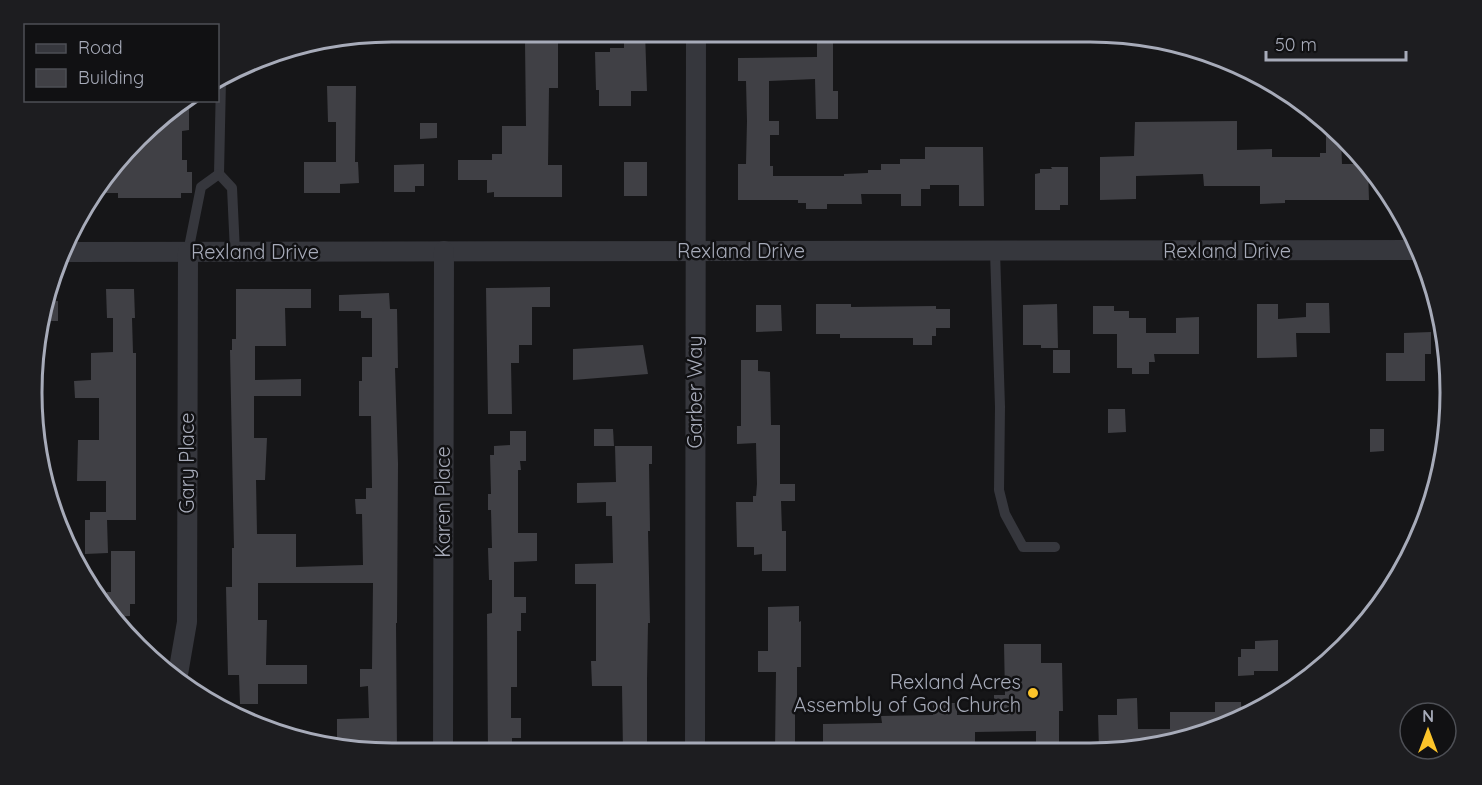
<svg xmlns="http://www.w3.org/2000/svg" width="1482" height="785" font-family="Quicksand,sans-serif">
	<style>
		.building { fill: #404045 }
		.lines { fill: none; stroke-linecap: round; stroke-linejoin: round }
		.service { stroke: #36373d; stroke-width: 10 }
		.minor { stroke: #36373d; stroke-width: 20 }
		.poi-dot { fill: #fcc42a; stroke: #111113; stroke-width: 2 }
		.labels { text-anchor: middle; stroke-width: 5; stroke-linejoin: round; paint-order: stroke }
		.street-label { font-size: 20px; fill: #a7abb9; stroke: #111113 }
		.poi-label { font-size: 20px; fill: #a7abb9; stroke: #111113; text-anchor: end }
		.rim { fill: none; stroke: #a7abb9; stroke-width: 3 }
	</style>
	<rect width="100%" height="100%" fill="#161618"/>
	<!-- building -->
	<g class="building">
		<polygon points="624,32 645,32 647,91 631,91 631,106 599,106 599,90 596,90 595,52 610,52 610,48 624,48"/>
		<polygon points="817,32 833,32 833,91 838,91 838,119 816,119 815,79 769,81 769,121 779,121 779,135 770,135 770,166 773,166 773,176 844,176 844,174 868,173 868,170 881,170 881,164 900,164 900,159 925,159 925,147 983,147 984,206 959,206 959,185 930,185 930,189 921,189 921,206 901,206 901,194 861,194 862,204 827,204 827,209 806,209 806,203 798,203 798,200 738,200 738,164 746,164 747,121 746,81 738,81 738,58 817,57"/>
		<polygon points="558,40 558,88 549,88 548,165 562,165 562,197 494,197 494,192 487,193 487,180 458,180 458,160 492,160 492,154 502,154 502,126 526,126 525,41"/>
		<polygon points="327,86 356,86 355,162 358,162 359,183 340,184 340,193 304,193 304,162 336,162 336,122 328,122"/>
		<polygon points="183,100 189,100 189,130 182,131 182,160 187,160 187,172 192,172 192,193 181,193 181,198 118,198 118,193 92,193 172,106"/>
		<polygon points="1237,121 1237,150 1272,149 1272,157 1320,157 1320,153 1326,153 1326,136 1336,136 1341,139 1342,164 1362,164 1362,169 1368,169 1369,200 1285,200 1285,203 1260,204 1260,186 1204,186 1203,174 1136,176 1136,199 1100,200 1100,157 1134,156 1135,122"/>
		<polygon points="420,123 437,123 437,138 420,139"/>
		<rect x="624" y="162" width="23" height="34"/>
		<polygon points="424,164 424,186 415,186 415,192 394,192 394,165"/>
		<polygon points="1051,167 1068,167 1068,205 1060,205 1060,210 1035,210 1035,174 1040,173 1040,169 1052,169"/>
		<polygon points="550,287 550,307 532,307 532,345 519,345 519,363 511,363 512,414 488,414 486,288"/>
		<polygon points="106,289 134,289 135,318 132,318 133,353 136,353 136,520 107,520 108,553 85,554 85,520 90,520 90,512 106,512 106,481 77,481 78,440 99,440 99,398 75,398 74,381 91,380 91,353 113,352 113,318 107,318"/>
		<polygon points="236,289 311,289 311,308 285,308 286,346 255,346 255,380 301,379 301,396 254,396 254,438 267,438 265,480 256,480 257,534 296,534 296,567 363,565 362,514 356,514 355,499 366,499 366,488 372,488 371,416 359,416 359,381 362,381 362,357 372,357 372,318 361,318 361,311 339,311 339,295 389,293 390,309 397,309 398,368 395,368 398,464 397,623 396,623 397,753 369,753 351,748 351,739 337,739 337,719 369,718 368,686 360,687 360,669 372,669 373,583 258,583 258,620 267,620 266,665 307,665 307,684 258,684 258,704 240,704 239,675 228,675 226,587 232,587 232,548 234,548 230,350 232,350 232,339 236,339"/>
		<polygon points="58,301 58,321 42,321 44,302"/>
		<polygon points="1306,303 1329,303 1330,333 1296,333 1297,357 1257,358 1257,304 1278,304 1278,319 1306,317"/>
		<polygon points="816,304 851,304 851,307 936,306 936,309 950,309 950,328 936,328 936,336 932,336 932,345 913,345 913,338 840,338 840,334 816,334"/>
		<polygon points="1057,304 1058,348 1041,348 1041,345 1023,345 1023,305"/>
		<polygon points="756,305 781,305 782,331 756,332"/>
		<polygon points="1093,306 1114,306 1114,311 1129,311 1129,318 1146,318 1146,333 1176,333 1176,318 1199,317 1199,354 1154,354 1155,362 1149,362 1149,374 1132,374 1132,368 1117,368 1117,334 1093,334"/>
		<polygon points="1431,332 1431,354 1425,354 1425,381 1386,381 1386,353 1404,353 1404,333"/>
		<polygon points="643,345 648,374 573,380 573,349"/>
		<rect x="1053" y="350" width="17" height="23"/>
		<polygon points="741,360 758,360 758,371 770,372 771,425 780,425 780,484 795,484 795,501 781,501 782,531 786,531 786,571 762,571 762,554 754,555 754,547 737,547 736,502 753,502 753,496 756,496 757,484 756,443 737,444 737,426 741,426"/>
		<polygon points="1108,409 1125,409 1126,432 1108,433"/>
		<polygon points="594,429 613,429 614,446 594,446"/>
		<polygon points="1370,429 1384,429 1384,451 1370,452"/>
		<polygon points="510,431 526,431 526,461 520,461 521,470 518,470 518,533 537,533 537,561 514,562 514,597 526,597 526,613 521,613 521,631 517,631 517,687 511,687 511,718 521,718 521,738 512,738 512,752 488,752 487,614 492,613 492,580 489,580 488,548 492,548 491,510 488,510 488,494 491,494 490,455 494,455 494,446 510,445"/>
		<polygon points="615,446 652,446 652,464 649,464 650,531 648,531 650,623 648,623 647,679 647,752 623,752 622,686 592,686 591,661 596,661 596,584 575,584 575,564 613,563 612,516 606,516 606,502 577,503 577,483 616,482"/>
		<polygon points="111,551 135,551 135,604 130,604 130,616 112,617 107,607 107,592 111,592"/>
		<polygon points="799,606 799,622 801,621 801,667 797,667 797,713 795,713 795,751 775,751 776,672 758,672 758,651 768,651 768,607"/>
		<polygon points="1278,640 1278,671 1254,671 1254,675 1238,676 1238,657 1241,657 1241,649 1255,649 1255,641"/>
		<polygon points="1004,644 1041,644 1041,663 1062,663 1063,711 1059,711 1059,748 1036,749 1036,731 975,732 975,751 955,751 955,749 882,751 882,744 844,744 844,751 823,751 823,724 882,723 881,716 933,715 933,703 957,703 957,715 994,715 994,695 1005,695"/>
		<polygon points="1137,698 1138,729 1170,729 1170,712 1215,712 1215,702 1241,702 1242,719 1227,726 1137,750 1099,750 1098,715 1117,715 1117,699"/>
	</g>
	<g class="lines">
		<!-- service -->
		<g class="service">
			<polyline points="221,80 219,174 232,188 235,252"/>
			<polyline points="995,251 1000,407 999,490 1005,514 1023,547 1055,547"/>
			<polyline points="188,252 201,187 219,174"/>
		</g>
		<!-- minor -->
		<g class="minor">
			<polyline points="65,252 1416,250"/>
			<polyline points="178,674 187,622 188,252"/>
			<polyline points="695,752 696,32"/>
			<polyline points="443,753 444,251"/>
		</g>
	</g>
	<!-- markers -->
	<circle class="poi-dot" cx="1033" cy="693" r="6"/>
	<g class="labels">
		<!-- street labels -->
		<g class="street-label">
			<text x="741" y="258">Rexland Drive</text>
			<text x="1227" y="258">Rexland Drive</text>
			<text x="255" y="259">Rexland Drive</text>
			<text transform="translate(695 392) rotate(-90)" y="7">Garber Way</text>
			<text transform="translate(187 463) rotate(-90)" y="7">Gary Place</text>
			<text transform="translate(443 502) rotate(-90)" y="7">Karen Place</text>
		</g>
		<!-- poi labels -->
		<g class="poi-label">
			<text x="1021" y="689">Rexland Acres<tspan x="1021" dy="23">Assembly of God Church</tspan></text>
		</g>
	</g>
	<!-- crop -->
	<path d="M0 0H1482V785H0ZM392 42H1090A350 350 0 0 1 1440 392V393A350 350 0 0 1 1090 743H392A350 350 0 0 1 42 393V392A350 350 0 0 1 392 42Z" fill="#1d1d20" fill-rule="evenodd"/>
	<path class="rim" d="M392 42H1090A350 350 0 0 1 1440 392V393A350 350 0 0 1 1090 743H392A350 350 0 0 1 42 393V392A350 350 0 0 1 392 42Z"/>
	<!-- legend -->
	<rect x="24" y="24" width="195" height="78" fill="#111113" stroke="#4d4f55" stroke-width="1.5"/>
	<rect x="36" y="44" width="30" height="9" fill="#36373d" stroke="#4d4f55" stroke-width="1.5"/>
	<text x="78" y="54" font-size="18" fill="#a7abb9">Road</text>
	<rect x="36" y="69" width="30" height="18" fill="#404045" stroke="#4d4f55" stroke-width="1.5"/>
	<text x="78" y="84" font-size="18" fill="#a7abb9">Building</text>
	<!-- north arrow -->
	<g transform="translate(1428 731)"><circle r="28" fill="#111113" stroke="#4d4f55" stroke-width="1.5"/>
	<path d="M0-4.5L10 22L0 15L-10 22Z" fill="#fcc42a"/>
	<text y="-9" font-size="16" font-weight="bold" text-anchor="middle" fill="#a7abb9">N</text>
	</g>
	<!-- scale -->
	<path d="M1266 51v9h140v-9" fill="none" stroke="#a7abb9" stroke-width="3"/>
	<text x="1275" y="51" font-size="18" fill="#a7abb9" stroke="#111113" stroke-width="4.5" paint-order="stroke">50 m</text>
</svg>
